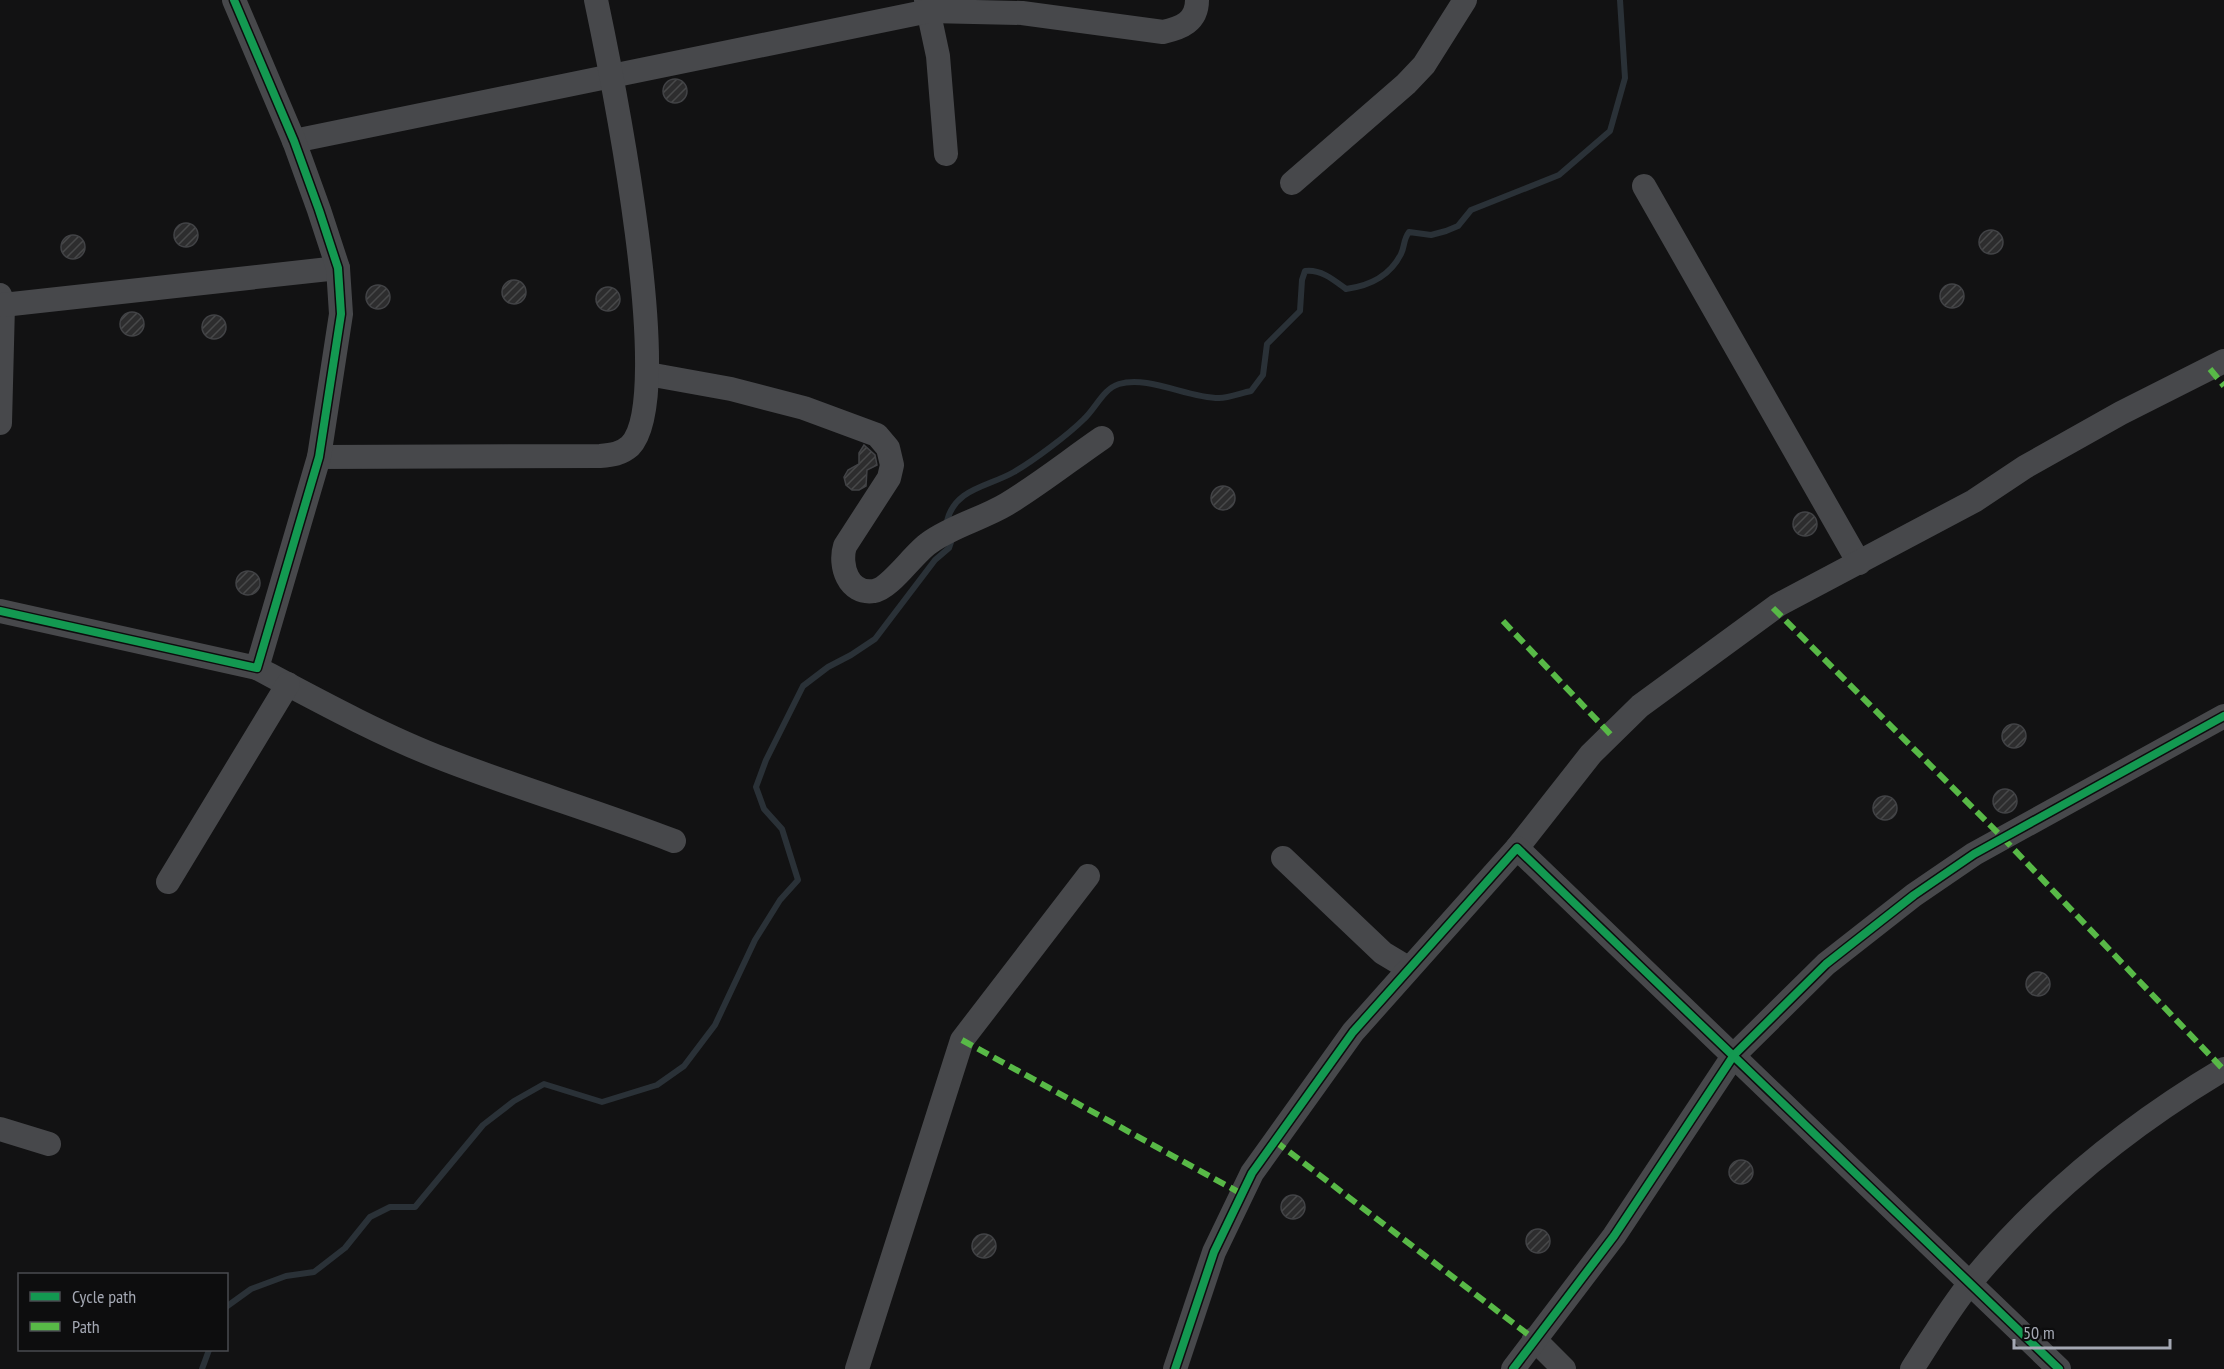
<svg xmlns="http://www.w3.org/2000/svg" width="2224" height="1369" font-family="'PT Sans Narrow',sans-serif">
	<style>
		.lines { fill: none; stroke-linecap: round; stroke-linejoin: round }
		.stream { stroke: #2a3137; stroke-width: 6 }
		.building { fill: url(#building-hatch); stroke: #424346; stroke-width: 1.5 }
		.street { stroke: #47484b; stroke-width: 24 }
		.quiet { stroke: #58b947; stroke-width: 6; stroke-dasharray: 12 6; stroke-linecap: butt }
		.cycleway-casing { stroke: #0d0d0e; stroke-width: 11 }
		.cycleway { stroke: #139951; stroke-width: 8 }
	</style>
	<defs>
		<pattern id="building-hatch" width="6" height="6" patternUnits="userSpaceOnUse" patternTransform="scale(1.5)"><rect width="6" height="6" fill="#2d2d2e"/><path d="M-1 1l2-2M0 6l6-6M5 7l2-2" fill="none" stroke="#48494a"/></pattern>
	</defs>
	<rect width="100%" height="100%" fill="#121213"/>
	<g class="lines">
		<!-- stream -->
		<g class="stream">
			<path d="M947,521c8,-33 41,-34 67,-49 19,-11 54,-37 70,-53 12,-11 19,-30 35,-35 29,-9 69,14 100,14 10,0 22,-5 32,-7l12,-16 4,-31 33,-33 2,-31 3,-9c16,-2 29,9 41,18 23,-3 44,-13 55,-35 4,-8 2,-14 8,-22l22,3 15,-4 12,-5 13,-16 88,-35 51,-44 15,-53 -5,-78"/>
			<polyline points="226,1307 251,1289 286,1276 314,1272 345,1248 370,1217 390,1207 415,1207 483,1125 514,1101 544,1084 602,1102 657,1085 684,1066 715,1025 755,940 780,900 798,880 782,829 764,809 756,787 766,760 803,686 828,667 851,655 875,639 935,560 949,548 952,539"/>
			<polyline points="202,1369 209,1350"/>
		</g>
	</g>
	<!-- building -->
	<g class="building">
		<circle cx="675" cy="91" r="12"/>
		<circle cx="186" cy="235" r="12"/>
		<circle cx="1991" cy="242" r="12"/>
		<circle cx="73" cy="247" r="12"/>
		<circle cx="514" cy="292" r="12"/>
		<circle cx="1952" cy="296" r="12"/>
		<circle cx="378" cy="297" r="12"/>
		<circle cx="608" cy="299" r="12"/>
		<circle cx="132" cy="324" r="12"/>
		<circle cx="214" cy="327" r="12"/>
		<polygon points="864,445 875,455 877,465 867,470 866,486 859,490 852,490 846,485 844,477 848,470 859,464 859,453"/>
		<circle cx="1223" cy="498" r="12"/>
		<circle cx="1805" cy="524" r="12"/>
		<circle cx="248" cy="583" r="12"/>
		<circle cx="2014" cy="736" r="12"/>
		<circle cx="2005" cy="801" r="12"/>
		<circle cx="1885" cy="808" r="12"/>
		<circle cx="2038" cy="984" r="12"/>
		<circle cx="1741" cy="1172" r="12"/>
		<circle cx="1293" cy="1207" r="12"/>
		<circle cx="1538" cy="1241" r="12"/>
		<circle cx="984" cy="1246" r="12"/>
	</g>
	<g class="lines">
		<!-- street -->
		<g class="street">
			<polyline points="926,0 938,56 946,154"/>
			<path d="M294,141l635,-130 93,2 141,19c18,-4 34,-10 34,-32"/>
			<polyline points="1292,183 1406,84 1424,65 1465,0"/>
			<polyline points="1644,186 1859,563"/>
			<polyline points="0,295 3,305 0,423"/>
			<polyline points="3,305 338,268"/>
			<path d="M648,374l83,15 73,19 73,27 11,13 4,17 -3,13 -44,68c-6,19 3,49 29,45 16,-2 39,-37 55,-48 23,-17 53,-24 78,-39 33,-20 63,-44 95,-66"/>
			<path d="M319,457l281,-1c12,-1 21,-2 30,-10 48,-48 -19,-375 -34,-446"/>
			<polyline points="0,611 257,668 319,457 341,314 338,268 319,210 294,141 234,0"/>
			<path d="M257,668c60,32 126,68 189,92 75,29 153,52 228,81"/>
			<polyline points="1517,848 1591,754 1640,706 1778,605 1974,501 2025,467 2121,413 2224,361"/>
			<polyline points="1283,858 1383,953 1408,968"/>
			<polyline points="168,882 288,684"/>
			<polyline points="0,1129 49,1144"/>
			<polyline points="1534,1339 1564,1369"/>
			<polyline points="857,1369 962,1040 1088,876"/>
			<polyline points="1175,1369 1214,1252 1252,1173 1353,1032 1517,848 2059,1369"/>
			<polyline points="1513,1369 1614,1236 1734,1055 1826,964 1914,895 1974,854 2224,716"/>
			<path d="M1912,1369c19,-29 37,-60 59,-87 71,-86 157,-156 253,-213"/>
		</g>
		<!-- quiet -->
		<g class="quiet">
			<polyline points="2210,369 2224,386"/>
			<polyline points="1773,608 2003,838 2223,1069"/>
			<polyline points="1503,621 1611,735"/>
			<polyline points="962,1040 1242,1194"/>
			<polyline points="1275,1141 1534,1339"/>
		</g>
		<!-- cycleway casing -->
		<g class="cycleway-casing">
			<g id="cycleway">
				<polyline points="0,611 257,668 319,457 341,314 338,268 319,210 294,141 234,0"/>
				<polyline points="1175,1369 1214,1252 1252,1173 1353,1032 1517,848 2059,1369"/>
				<polyline points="1513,1369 1614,1236 1734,1055 1826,964 1914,895 1974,854 2224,716"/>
			</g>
		</g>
		<!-- cycleway -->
		<use href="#cycleway" class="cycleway"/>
	</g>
	<!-- legend -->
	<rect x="18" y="1273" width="210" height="78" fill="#0d0d0e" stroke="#494b50" stroke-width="1.5"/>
	<rect x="30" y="1292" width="30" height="9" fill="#139951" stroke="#494b50" stroke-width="1.5"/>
	<text x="72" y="1303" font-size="18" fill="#a4a8b3">Cycle path</text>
	<rect x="30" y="1322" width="30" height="9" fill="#58b947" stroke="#494b50" stroke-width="1.5"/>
	<text x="72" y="1333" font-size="18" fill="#a4a8b3">Path</text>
	<!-- scale -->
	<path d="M2014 1339v9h156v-9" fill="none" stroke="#a4a8b3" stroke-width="3"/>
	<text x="2023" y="1339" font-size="18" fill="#a4a8b3" stroke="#0d0d0e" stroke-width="4.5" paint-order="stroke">50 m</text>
</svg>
